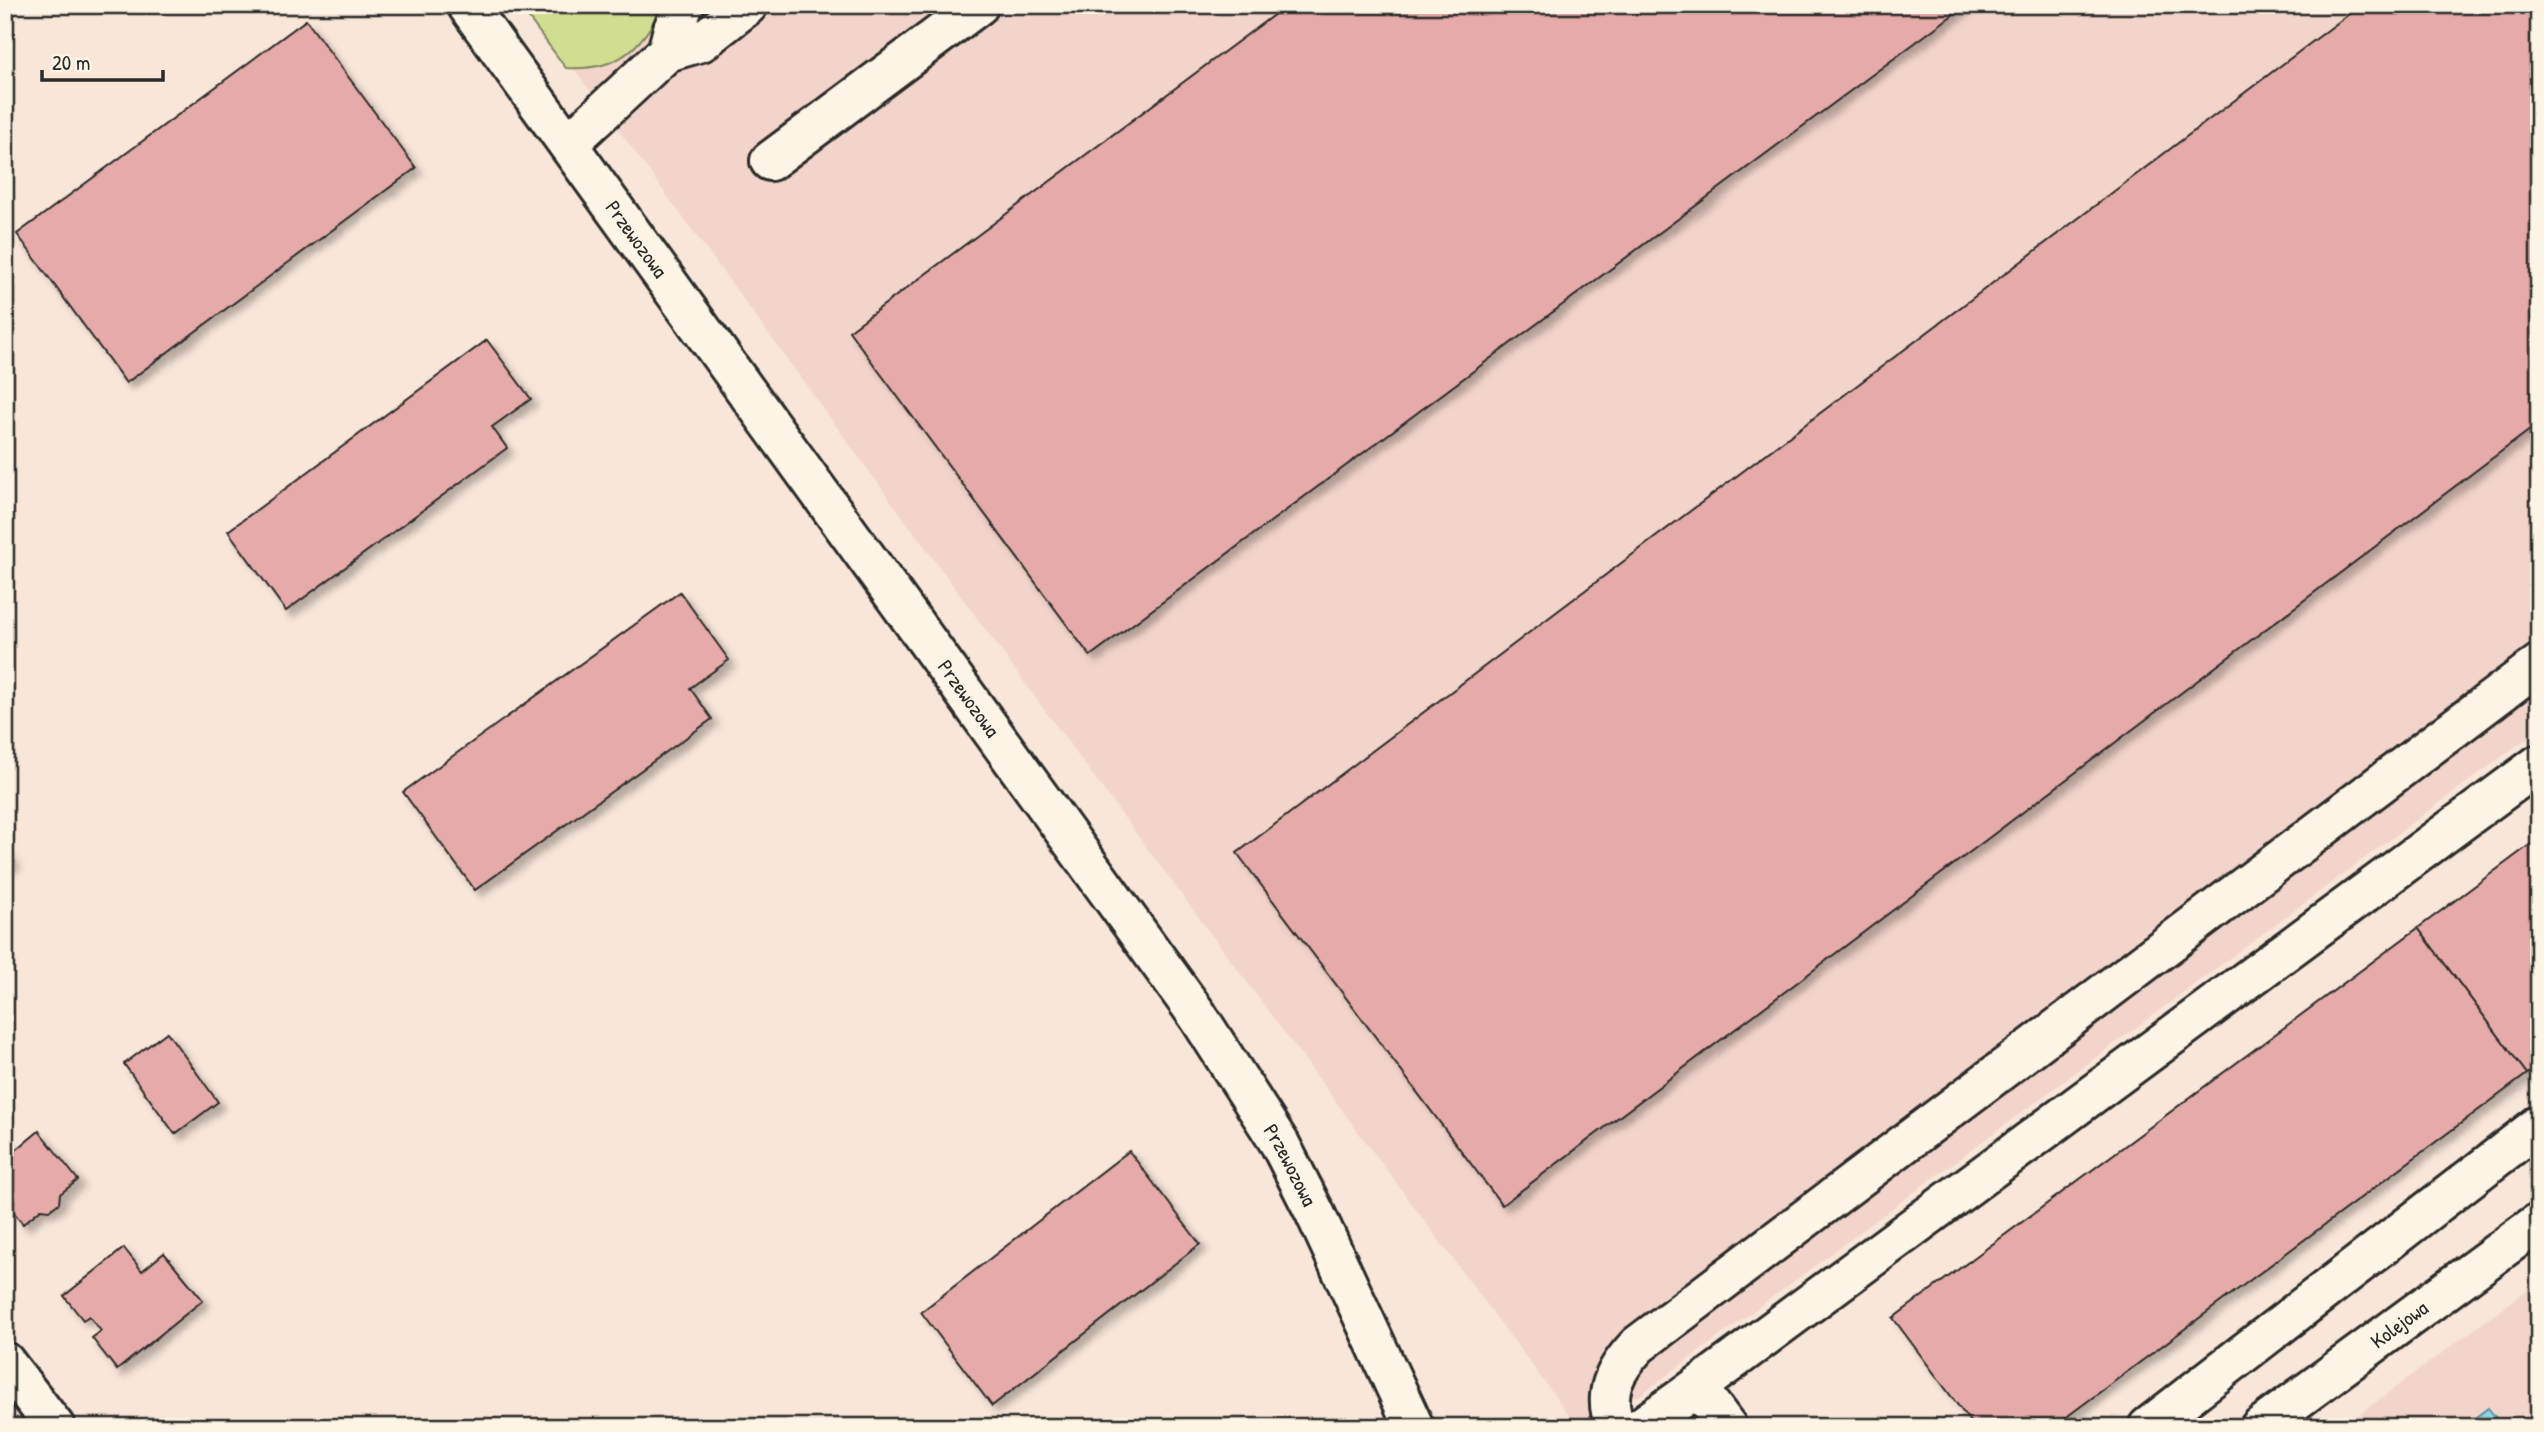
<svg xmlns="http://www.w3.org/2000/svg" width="2544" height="1432" font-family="'Patrick Hand',sans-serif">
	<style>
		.built { fill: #f3d4ca }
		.green { fill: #d1dd91; stroke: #7e845e; stroke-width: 2 }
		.water { fill: #89d5ea; stroke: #63919e; stroke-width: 2 }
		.building { fill: #e6aba8; stroke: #2b2b2b; stroke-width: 2; filter: url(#shadow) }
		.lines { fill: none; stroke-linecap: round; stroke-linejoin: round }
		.minor-casing { stroke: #2b2b2b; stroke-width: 44 }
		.minor { stroke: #fcf5e5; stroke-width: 38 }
		.labels { text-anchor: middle; stroke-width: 5; stroke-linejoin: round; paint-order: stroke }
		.street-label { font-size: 21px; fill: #2b2b2b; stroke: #fcf5e5 }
	</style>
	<defs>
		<filter id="shadow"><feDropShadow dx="6" dy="6" stdDeviation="3.5" flood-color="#0004"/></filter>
	</defs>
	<rect width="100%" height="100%" fill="#f8e6d9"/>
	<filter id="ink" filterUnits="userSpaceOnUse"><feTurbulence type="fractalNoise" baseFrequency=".0143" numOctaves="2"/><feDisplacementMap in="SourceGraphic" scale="14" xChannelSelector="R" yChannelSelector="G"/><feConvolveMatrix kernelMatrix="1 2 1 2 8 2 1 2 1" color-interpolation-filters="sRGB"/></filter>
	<g filter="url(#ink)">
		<!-- built -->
		<g class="built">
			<polygon points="527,5 2539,5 2539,729 1639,1396 1629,1396 1609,1407 1588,1423 1586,1427 1578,1427 1065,738"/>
			<polygon points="2534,1285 2539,1292 2539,1427 2342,1427"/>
		</g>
		<!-- green -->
		<path class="green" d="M519,5h145c-24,44 -45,66 -98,63z"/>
		<!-- water -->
		<polygon class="water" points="2488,1408 2503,1427 2463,1427"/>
		<!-- building -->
		<g class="building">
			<polygon points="1287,5 1966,5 1090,656 849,331"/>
			<polygon points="2361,5 2539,5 2539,423 1502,1205 1237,853"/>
			<polygon points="306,20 416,168 126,383 17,234"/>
			<polygon points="487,340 531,399 492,427 507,448 286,611 228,531"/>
			<polygon points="680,592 729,660 690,688 712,719 475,890 403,792"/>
			<polygon points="2539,838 2539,1066 2527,1074 2418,928"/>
			<polygon points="5,850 14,862 5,868"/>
			<polygon points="2418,928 2527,1074 2053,1427 1974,1427 1893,1318"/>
			<polygon points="167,1032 218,1102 175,1134 124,1064"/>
			<polygon points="39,1131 78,1180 60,1194 59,1203 50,1210 41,1209 23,1224 6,1203 8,1201 5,1197 5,1142 8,1140 16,1150"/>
			<polygon points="1129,1151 1200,1244 992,1406 921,1312"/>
			<polygon points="124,1248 142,1271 164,1253 203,1300 117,1370 92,1338 101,1331 89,1316 83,1320 64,1296"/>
			<polygon points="1122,1417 1129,1427 1109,1427"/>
		</g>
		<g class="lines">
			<!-- minor casing -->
			<g class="minor-casing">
				<g id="minor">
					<path id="s1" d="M467,5l731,1011 82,128 35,69 99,214"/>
					<polyline points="667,52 673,29 684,5"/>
					<polyline points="568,144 667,52 701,42 748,5"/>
					<polyline points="770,161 979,5"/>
					<polyline points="5,1362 55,1427"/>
					<polyline points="1697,1387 2539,764"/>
					<path d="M1616,1427c-15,-33 -1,-58 22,-82l901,-681"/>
					<polyline points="1641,1427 1697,1387 1727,1427"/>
					<polyline points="2148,1427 2539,1125"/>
					<path id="s2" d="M2260,1427l279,-205"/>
				</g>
			</g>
			<!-- minor -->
			<use href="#minor" class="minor"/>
		</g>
	</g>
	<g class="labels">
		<!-- street labels -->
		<g class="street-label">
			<text dy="7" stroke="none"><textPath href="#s1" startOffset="289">Przewozowa</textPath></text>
			<text dy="7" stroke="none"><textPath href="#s1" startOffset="856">Przewozowa</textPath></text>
			<text dy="7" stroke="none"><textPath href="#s1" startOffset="1423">Przewozowa</textPath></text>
			<text dy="7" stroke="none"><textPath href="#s2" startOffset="173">Kolejowa</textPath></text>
		</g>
	</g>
	<!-- margin -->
	<rect width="2544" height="1432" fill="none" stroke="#fcf5e5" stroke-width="28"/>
	<rect x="14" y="14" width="2516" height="1404" fill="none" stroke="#2b2b2b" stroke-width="2.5" filter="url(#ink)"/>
	<!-- scale -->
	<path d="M42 70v10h121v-10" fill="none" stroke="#2b2b2b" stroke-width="3.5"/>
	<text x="52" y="70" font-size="21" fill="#2b2b2b" stroke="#fcf5e5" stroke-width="5" paint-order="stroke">20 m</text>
</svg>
